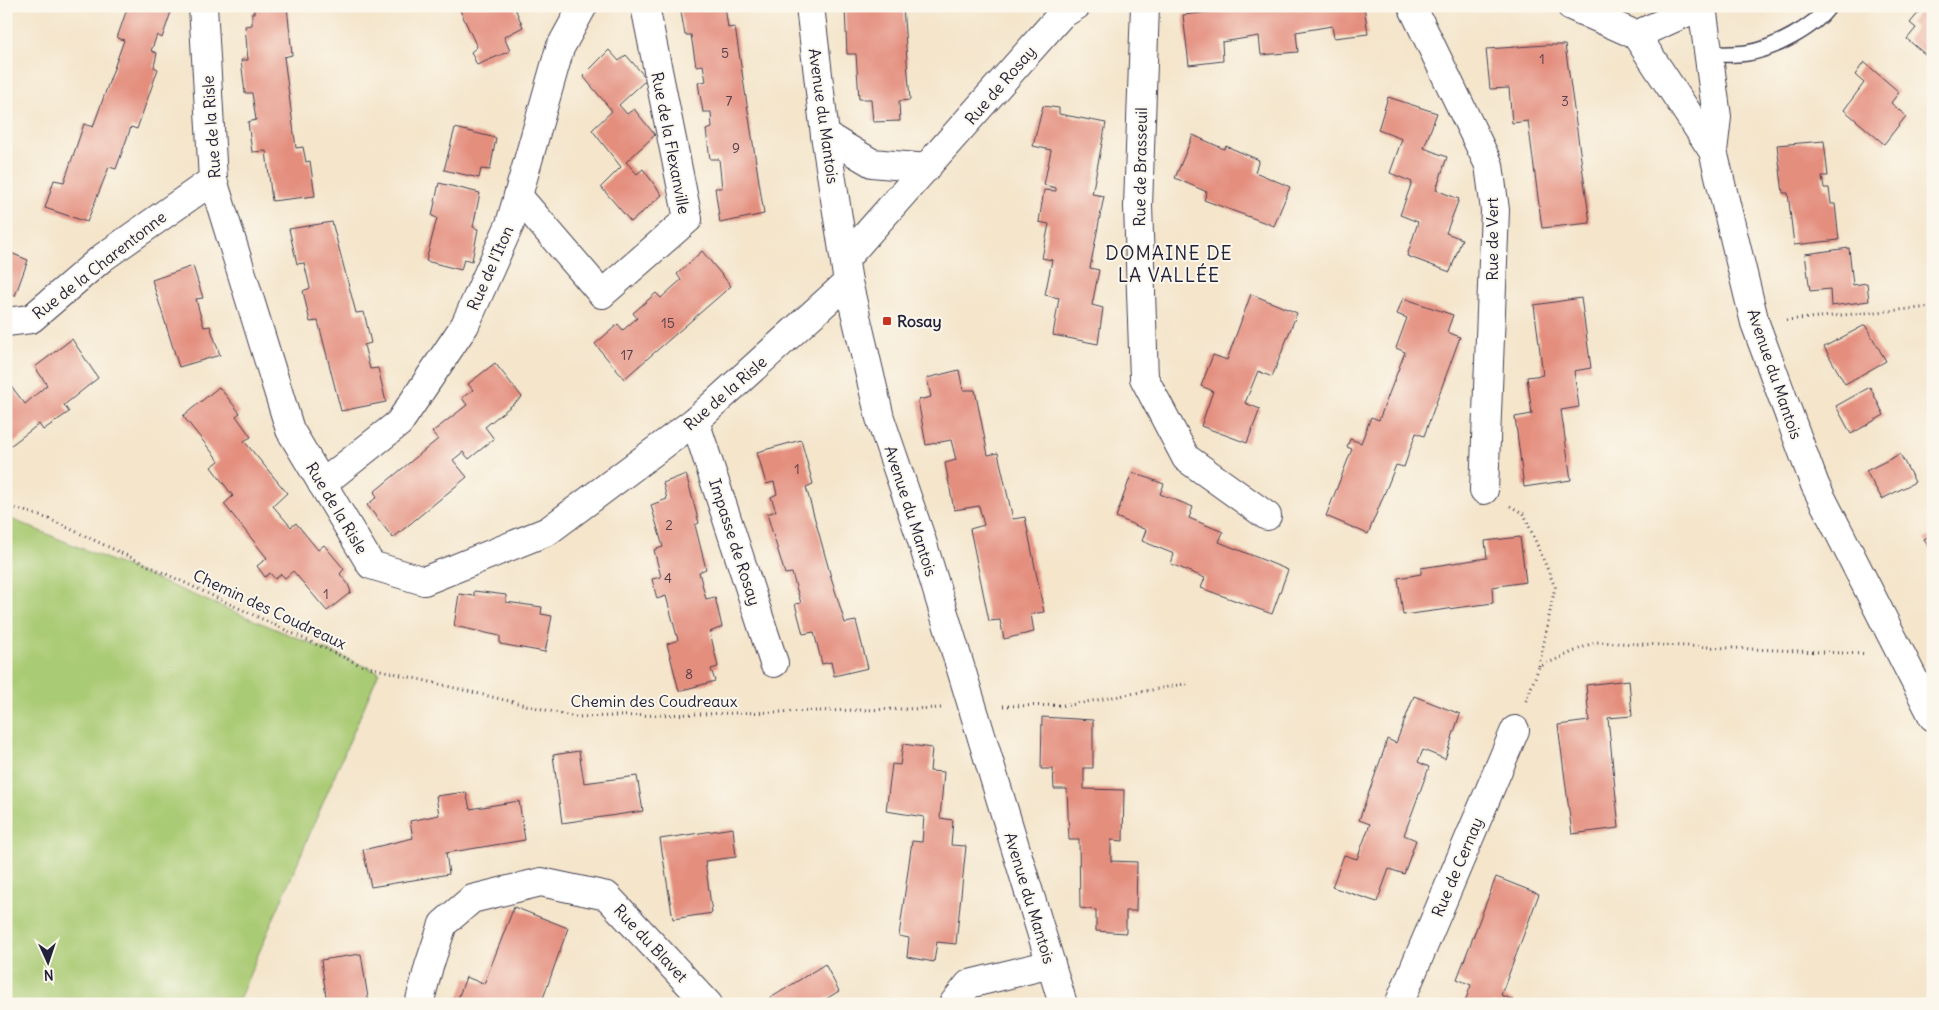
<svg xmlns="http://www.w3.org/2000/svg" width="1939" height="1010" font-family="Delius,sans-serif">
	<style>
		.green { fill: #aacb74; stroke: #667658 }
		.building { fill: #e48e7e }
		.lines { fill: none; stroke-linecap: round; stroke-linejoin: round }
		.service-casing { stroke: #423f51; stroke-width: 18 }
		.minor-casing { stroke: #423f51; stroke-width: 30 }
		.path { stroke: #423f51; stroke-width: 3; stroke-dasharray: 1 4; stroke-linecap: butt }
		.service { stroke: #fff; stroke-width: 15 }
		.minor { stroke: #fff; stroke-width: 28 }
		.poi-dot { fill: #c8321e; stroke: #fbf7ec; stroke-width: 2 }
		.labels { text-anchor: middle; stroke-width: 4; stroke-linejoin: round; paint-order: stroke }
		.number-label { font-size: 14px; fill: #523d4c }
		.street-label { font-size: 16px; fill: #22223b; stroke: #fbf7ec }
		.poi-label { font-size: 16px; font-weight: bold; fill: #22223b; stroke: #fbf7ec; text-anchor: start }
		.quarter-label { font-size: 19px; letter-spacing: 1px; fill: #22223b; stroke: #fbf7ec }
	</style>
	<rect width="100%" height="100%" fill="#fbf7ec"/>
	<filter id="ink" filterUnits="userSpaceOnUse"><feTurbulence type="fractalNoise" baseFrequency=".02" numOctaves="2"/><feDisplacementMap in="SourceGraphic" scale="10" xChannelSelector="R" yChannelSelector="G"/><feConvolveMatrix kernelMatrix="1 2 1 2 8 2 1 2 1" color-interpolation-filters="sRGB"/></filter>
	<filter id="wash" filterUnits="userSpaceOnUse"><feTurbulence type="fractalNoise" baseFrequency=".0096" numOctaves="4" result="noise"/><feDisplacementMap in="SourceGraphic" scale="20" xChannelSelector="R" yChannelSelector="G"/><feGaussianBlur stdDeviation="1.12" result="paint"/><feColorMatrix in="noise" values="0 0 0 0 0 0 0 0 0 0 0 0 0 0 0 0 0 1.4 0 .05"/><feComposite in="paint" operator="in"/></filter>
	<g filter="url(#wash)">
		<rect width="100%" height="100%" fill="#f4e5cb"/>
		<!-- green -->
		<polygon class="green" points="6,517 379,672 237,1004 6,1004"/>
		<g id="blocks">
			<!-- building -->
			<g class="building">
				<polygon points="128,6 165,6 172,9 162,38 157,35 151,51 157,53 154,67 158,69 137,129 131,127 116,169 109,167 87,222 45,208 54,180 64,182 84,124 93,127 124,40 117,38"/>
				<polygon points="254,6 287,6 292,55 284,57 296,148 303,147 306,162 310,161 315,196 272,201 266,151 252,152 248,122 256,120 252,93 245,93 241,60 248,60 245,26 252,25 252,13 254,13"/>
				<polygon points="458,6 514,6 523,27 504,37 510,51 477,65 471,52 477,47"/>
				<polygon points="680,6 725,6 728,28 735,27 764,214 720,223 715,188 722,188 719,159 710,159 706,130 712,128 711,112 703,112 698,83 706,81 703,65 696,66 691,35 685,35"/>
				<polygon points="858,6 903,7 910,100 899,101 900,121 873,122 871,99 859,99 856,54 847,54 845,8 858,8"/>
				<polygon points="1218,6 1364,6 1368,34 1334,38 1332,26 1296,32 1298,52 1261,55 1259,36 1222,42 1223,61 1189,65 1183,15 1219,11"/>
				<polygon points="1924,6 1933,6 1933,61 1907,39 1916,28 1910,23"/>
				<polygon points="1546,45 1565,45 1590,223 1542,228 1528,121 1512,123 1509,88 1490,89 1486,49"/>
				<polygon points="609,50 619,61 626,55 647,79 619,105 627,114 634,109 655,135 626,162 637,174 643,169 662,195 631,222 601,187 621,167 592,130 612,111 583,76"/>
				<polygon points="1864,62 1899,92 1891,103 1906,116 1884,144 1844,110 1864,83 1855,75"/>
				<polygon points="1388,97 1437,113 1424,148 1447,157 1436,190 1459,199 1446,233 1462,239 1450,272 1407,256 1418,222 1400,215 1412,182 1390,173 1402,139 1378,130"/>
				<polygon points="1043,106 1059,108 1059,114 1106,123 1092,194 1104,196 1090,268 1099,270 1092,305 1103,308 1098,344 1053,335 1059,298 1045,295 1052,260 1042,258 1049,224 1039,222 1044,190 1056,191 1056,188 1044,185 1051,150 1033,146"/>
				<polygon points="455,128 496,138 490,170 481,169 479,178 444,170"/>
				<polygon points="1193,135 1224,149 1226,146 1259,160 1255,172 1290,187 1274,226 1204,200 1207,192 1175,178"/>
				<polygon points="1824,141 1828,176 1822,176 1824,188 1829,188 1831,204 1835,204 1839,240 1794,245 1788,193 1783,193 1777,145"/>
				<polygon points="439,183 480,193 473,227 478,229 472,261 464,259 461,270 426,261 437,218 432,216"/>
				<polygon points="332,222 356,313 364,312 371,343 364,345 370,369 378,368 386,402 341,411 318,321 310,322 303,291 310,288 307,275 304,263 297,264 289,229"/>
				<polygon points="1849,248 1853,285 1867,283 1869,301 1831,306 1830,289 1810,291 1805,254"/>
				<polygon points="6,251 28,260 15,296 6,292"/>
				<polygon points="702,251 731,286 624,379 595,344 618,324 623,330 637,318 633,313 656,293 661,298 673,287 681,280 677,274"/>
				<polygon points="193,266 203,298 196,299 200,314 204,327 210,326 220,355 179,367 152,280"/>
				<polygon points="1251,294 1297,313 1272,377 1258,371 1245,403 1260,409 1247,443 1201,426 1213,391 1201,386 1213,355 1227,360"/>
				<polygon points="1403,298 1453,315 1447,332 1460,337 1424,436 1416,433 1404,467 1396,465 1368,534 1326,516 1352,449 1347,447 1350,439 1361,443 1371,417 1379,420 1405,352 1396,348 1407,318 1397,314"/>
				<polygon points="1581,298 1591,368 1574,371 1579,407 1561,410 1571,480 1524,487 1515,417 1532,414 1527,377 1543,375 1534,305"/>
				<polygon points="1865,325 1886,361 1845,384 1824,347"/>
				<polygon points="72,339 98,378 64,405 69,412 43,430 39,424 6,449 6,389 11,386 25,404 47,385 35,367"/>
				<polygon points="495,363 522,397 485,427 494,439 469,459 463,452 453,460 467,477 393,538 367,505 377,497 374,492 438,439 432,432 467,405 462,398 473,390 468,384"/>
				<polygon points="959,370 963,390 975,390 988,455 998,453 1013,519 1025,517 1044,612 1031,614 1034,632 1004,639 1000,620 989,621 970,529 984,525 979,506 954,510 945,463 956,460 951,440 926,445 918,400 931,397 927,378"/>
				<polygon points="219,387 240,413 236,416 251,437 244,441 287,493 273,506 291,527 296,523 318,550 324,545 344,569 340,574 348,584 351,592 327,611 293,571 285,578 281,574 275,579 270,573 265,577 257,566 267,558 224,504 233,496 211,467 219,461 183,416"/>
				<polygon points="1870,387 1884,415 1851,434 1836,406"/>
				<polygon points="801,440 813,484 806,487 831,577 845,623 856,621 868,668 834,676 831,662 822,664 814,632 803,634 795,604 801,603 796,587 792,573 785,574 767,514 776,511 771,497 777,494 774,482 766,484 757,452"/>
				<polygon points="1900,454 1915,482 1882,499 1866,471"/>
				<polygon points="1132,472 1164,484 1160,494 1193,507 1189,518 1223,532 1219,542 1288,570 1272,614 1201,588 1205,578 1171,564 1174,554 1142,541 1146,530 1116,517"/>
				<polygon points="686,474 699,523 695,525 706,569 699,572 706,599 715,597 722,627 710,632 718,667 711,669 715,681 679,691 667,644 678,640 666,596 657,599 652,579 661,577 654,550 663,547 651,505 667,499 663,483"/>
				<polygon points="1933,534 1933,555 1924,539"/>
				<polygon points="1520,537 1526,582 1492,587 1493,603 1403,615 1398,578 1421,574 1421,568 1487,558 1485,541"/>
				<polygon points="474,591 506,595 506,602 542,607 541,614 552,616 545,652 500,644 500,636 454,626 459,594 474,596"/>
				<polygon points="1629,680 1632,716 1608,718 1619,828 1572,834 1558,725 1589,721 1586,685"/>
				<polygon points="1414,696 1460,714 1445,759 1423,750 1418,762 1429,767 1404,835 1416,840 1404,874 1389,869 1377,902 1332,887 1344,855 1357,859 1370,824 1359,820 1384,750 1387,739 1396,743"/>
				<polygon points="1042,717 1093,720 1093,768 1084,768 1084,789 1124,790 1123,841 1111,840 1111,861 1137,862 1136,911 1126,911 1126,933 1096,931 1096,910 1080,908 1079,840 1069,840 1067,789 1054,789 1053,769 1041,769"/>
				<polygon points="903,744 932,748 930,771 944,772 940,818 953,820 951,845 966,846 956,944 937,942 934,962 907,957 909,938 899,936 912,841 922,842 924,817 886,811 892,764 900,765"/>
				<polygon points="579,751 584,783 637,776 643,811 562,823 553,755"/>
				<polygon points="466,792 470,809 519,801 525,840 446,853 449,874 371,887 363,850 413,838 410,821 439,815 436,796"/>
				<polygon points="733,828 736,857 705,861 712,913 673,919 660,839"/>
				<polygon points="1496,877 1539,894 1501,995 1513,1000 1512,1004 1464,1004 1471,985 1457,979"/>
				<polygon points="514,907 568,928 541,1004 456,1004 466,977 484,984"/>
				<polygon points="361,954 369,1004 327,1004 321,960"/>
				<polygon points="825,964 839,991 818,1004 765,1004 764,1002"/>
			</g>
		</g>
	</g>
	<g filter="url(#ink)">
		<use href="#blocks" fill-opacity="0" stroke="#423f51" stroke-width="1"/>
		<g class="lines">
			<!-- service casing -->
			<g class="service-casing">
				<path id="service" d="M1708,54c12,0 26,1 39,-1 26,-4 67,-25 82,-47"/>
			</g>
			<!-- minor casing -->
			<g class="minor-casing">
				<g id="minor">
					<polyline points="203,6 213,180 290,430 371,565 424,581 548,531 695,421 848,282"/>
					<polyline points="810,6 825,135 848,282 880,418 921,538 1063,1004"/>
					<polyline points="1145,6 1138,206 1144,378 1186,458 1267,516"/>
					<polyline points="1412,6 1489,165 1495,210 1484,490"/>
					<polyline points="1571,6 1636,35 1701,6"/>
					<polyline points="1702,6 1717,117 1713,151 1755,323 1815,485 1933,717"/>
					<polyline points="1636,35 1713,151"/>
					<polyline points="825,135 872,163 927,168"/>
					<polyline points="518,196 602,294 688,219 645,6"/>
					<polyline points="845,259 1061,15 1076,6"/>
					<polyline points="6,322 31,319 102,258 213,180"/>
					<polyline points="695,421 774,663"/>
					<polyline points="322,484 399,423 465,325 510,224 560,48 583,6"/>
					<polyline points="419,1004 429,966 443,924 472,899 541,882 607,896 708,1004"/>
					<polyline points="953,1004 969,984 1051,964"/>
					<polyline points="1399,1004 1515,730"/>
				</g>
			</g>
			<!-- path -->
			<g class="path">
				<polyline points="1786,320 1933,307"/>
				<polyline points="6,505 49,519 360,665 575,717 942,708"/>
				<polyline points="1510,506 1524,514 1555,587 1539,666"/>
				<polyline points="1526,701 1539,667 1595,642 1866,654"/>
				<polyline points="1003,706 1070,705 1190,683"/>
			</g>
			<!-- service -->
			<use href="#service" class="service"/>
			<!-- minor -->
			<use href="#minor" class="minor"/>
		</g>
	</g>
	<!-- markers -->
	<rect class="poi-dot" x="882" y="316" width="10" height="10" rx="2.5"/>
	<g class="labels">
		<!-- number labels -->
		<g class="number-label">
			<text x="725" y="58">5</text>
			<text x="1542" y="64">1</text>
			<text x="729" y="106">7</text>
			<text x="1565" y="106">3</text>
			<text x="736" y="153">9</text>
			<text x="668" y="328">15</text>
			<text x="627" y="360">17</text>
			<text x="797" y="474">1</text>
			<text x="669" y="530">2</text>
			<text x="668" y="583">4</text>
			<text x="326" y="599">1</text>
			<text x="689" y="679">8</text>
		</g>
		<!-- street labels -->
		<g class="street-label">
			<text transform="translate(1000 85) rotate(-49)" y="6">Rue de Rosay</text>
			<text transform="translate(824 116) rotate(82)" y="6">Avenue du Mantois</text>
			<text transform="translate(211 127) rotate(-94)" y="6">Rue de la Risle</text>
			<text transform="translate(671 143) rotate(79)" y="6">Rue de la Flexanville</text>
			<text transform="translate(1140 167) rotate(-89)" y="6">Rue de Brasseuil</text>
			<text transform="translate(1492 239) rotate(-90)" y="6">Rue de Vert</text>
			<text transform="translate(99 265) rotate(-38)" y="6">Rue de la Charentonne</text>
			<text transform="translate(490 268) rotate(-66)" y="6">Rue de l'Iton</text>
			<text transform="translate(1775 374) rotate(71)" y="6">Avenue du Mantois</text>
			<text transform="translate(725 393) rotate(-41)" y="6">Rue de la Risle</text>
			<text transform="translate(337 508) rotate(59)" y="6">Rue de la Risle</text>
			<text transform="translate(911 511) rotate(72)" y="6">Avenue du Mantois</text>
			<text transform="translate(735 542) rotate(72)" y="6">Impasse de Rosay</text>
			<text transform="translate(270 609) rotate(25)" y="6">Chemin des Coudreaux</text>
			<text x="654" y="707">Chemin des Coudreaux</text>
			<text transform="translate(1457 867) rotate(-67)" y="6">Rue de Cernay</text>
			<text transform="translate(1030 898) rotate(73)" y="6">Avenue du Mantois</text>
			<text transform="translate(651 943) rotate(47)" y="6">Rue du Blavet</text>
		</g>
		<!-- poi labels -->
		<g class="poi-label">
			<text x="897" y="327">Rosay</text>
		</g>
		<!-- quarter labels -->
		<g class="quarter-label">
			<text x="1169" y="260">DOMAINE DE<tspan x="1169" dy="22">LA VALLÉE</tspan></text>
		</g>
	</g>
	<!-- margin -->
	<rect width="1939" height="1010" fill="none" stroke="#fbf7ec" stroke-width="25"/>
	<!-- north arrow -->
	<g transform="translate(48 962) rotate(177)" stroke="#fbf7ec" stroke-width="4" paint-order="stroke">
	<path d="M0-4L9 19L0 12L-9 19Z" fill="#22223b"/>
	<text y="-8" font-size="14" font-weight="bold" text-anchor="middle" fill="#22223b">N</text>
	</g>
</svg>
